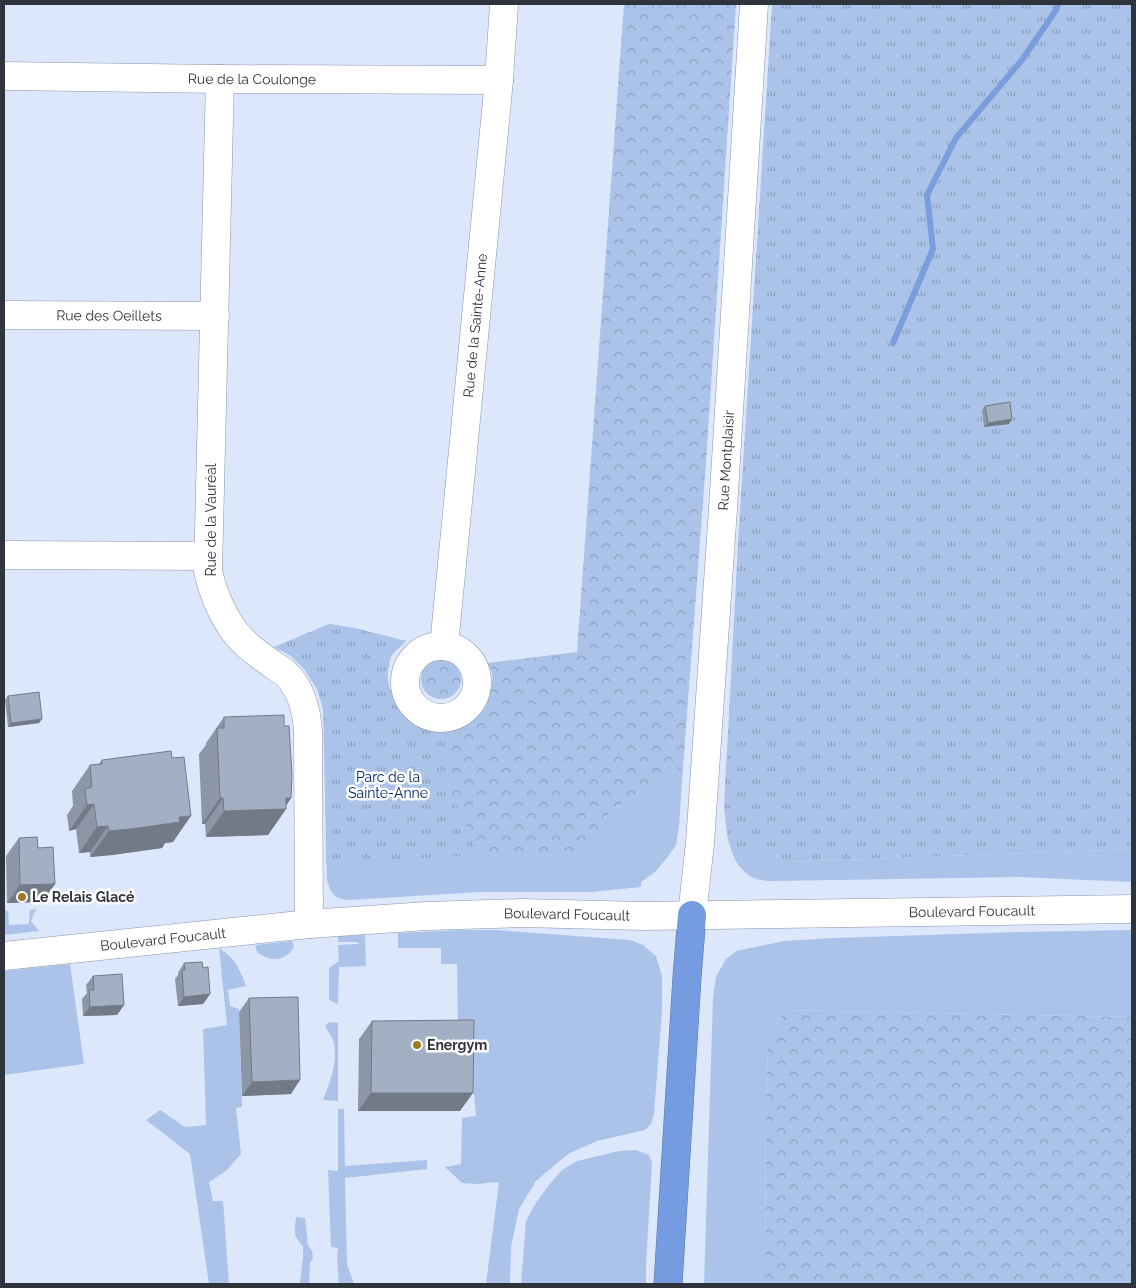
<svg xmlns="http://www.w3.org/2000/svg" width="1136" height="1288" font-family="Raleway,sans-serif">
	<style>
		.grass { fill: #acc3e9 }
		.forest { fill: url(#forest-crowns) }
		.park { fill: url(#park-tufts) }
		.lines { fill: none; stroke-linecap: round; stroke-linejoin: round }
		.stream { stroke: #7a9edb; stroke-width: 6 }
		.minor-casing { stroke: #8994a7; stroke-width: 29 }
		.highway-casing { stroke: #5c78a7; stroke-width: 29 }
		.minor { stroke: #fff; stroke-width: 28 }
		.highway { stroke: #759ce0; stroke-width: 28 }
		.wall { fill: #8c96a7 }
		.shaded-wall { fill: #727a88 }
		.building { fill: #a3afc2; stroke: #727a88 }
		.poi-dot { fill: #9f7725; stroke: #fff; stroke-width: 2 }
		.labels { text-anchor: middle; stroke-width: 5; stroke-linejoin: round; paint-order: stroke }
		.street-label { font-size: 14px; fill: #2f343c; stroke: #fff }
		.park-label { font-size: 14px; fill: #00256a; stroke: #fff }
		.poi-label { font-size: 14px; font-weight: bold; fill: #2f343c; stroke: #fff; text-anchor: start }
	</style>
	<defs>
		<pattern id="forest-crowns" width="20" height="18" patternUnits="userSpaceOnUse" patternTransform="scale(1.25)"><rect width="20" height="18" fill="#acc3e9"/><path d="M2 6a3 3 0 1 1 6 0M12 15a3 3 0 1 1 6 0" fill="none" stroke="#8c9fbe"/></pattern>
		<pattern id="park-tufts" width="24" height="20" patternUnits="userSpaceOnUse" patternTransform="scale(1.25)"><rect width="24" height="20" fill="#acc3e9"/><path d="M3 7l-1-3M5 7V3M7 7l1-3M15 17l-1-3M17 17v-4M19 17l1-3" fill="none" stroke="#8c9fbe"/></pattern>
	</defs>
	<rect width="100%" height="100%" fill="#dce7fc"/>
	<!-- grass -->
	<g class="grass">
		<path d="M323,708l282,109 47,-34 31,-15 -4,58 -3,19 -9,13 -12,14 -14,10v5l-50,5h-111l-130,8c-16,-1 -19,-6 -23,-20z"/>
		<path d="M732,736l39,118 19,8 342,-13v33l-112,-5 -244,4c-9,0 -18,0 -26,-5 -35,-21 -24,-100 -22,-135z"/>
		<polygon points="37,909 34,913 31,921 39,931 4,935 4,910 8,911 9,925 29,924 30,910"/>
		<polygon points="460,930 495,930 630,940 643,945 656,956 662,976 662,1011 654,1114 651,1124 645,1130 597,1141 568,1154 536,1181 519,1209 511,1247 510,1284 486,1284 499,1182 476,1184 462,1183 445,1167 461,1164 462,1118 476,1116 470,1050 458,1032 457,964 441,964 441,948 398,948 398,933"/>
		<polygon points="1132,930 1132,1017 783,1010 768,1048 766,1097 765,1284 704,1284 713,997 716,977 726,959 736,951 784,941 833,938 1021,932"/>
		<polygon points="365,935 366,966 339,967 338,1004 329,1000 329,968 339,961 338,945 359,944 358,942 338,942 338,936"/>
		<path d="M292,941l2,5c-5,13 -21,17 -32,9 -2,-1 -3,-1 -4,-2 -2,-2 -2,-6 -3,-8z"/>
		<path d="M219,948c16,10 21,21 27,38l-18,4 2,16 9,3 3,98 -6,1 5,46 -15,17 -17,11 4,19h10l6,83h-20l-19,-130 -44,-34 14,-10 25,17 21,-2 -3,-96 24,-4z"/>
		<polygon points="70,964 84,1064 4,1075 4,971"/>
		<path d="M329,1022l9,1v78l-15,-1c7,-18 16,-40 10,-60 -2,-5 -6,-10 -8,-14z"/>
		<polygon points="338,1109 344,1109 345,1166 427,1160 427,1169 345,1178 347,1264 354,1284 339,1284 337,1259 338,1248 331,1247 328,1170 338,1171"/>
		<polygon points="636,1150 649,1155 652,1163 646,1265 646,1284 521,1284 526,1221 537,1201 549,1185 562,1170 577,1161 619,1151"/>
		<path d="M296,1217l9,1 3,27 4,6 1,7 -3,5 -1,21h-9l3,-28v-10c-11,-10 -8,-16 -7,-29z"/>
	</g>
	<!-- forest -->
	<g class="forest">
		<path d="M624,4h112l-30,458 -23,306 -31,15 -47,34 -15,33 -248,12 -13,-238 25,4 52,13c-4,4 -11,9 -14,14 -2,2 -2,5 -3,8 -5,21 5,39 19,55l44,78v-68c8,-2 18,-5 25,-11 10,-9 17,-30 15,-43 0,-4 -3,-8 -5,-11l90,-11z"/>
		<circle cx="441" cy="679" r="20"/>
		<polygon points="783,1010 1132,1017 1132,1284 765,1284 766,1097 768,1048"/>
	</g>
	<!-- park -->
	<g class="park">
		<polygon points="772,4 1132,4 1132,849 790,862 771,854 732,851 728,840 724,808 738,543"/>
		<path d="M329,624l25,4 52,13c-4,4 -10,9 -14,14 -2,2 -2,7 -3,11 -7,23 11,50 32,60 10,5 20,4 31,2v68l27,59 -153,9 -1,-132 -2,-23 -6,-20 -13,-20 -13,-13 -17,-9z"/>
	</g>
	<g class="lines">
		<!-- stream -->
		<polyline class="stream" points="893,343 933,249 927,195 956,138 1022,60 1056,10 1058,4"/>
		<!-- minor casing -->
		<g class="minor-casing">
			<g id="minor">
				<path id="s1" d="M4,76l216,3 279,1"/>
				<path d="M220,79l-12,492c5,23 17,52 34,69 9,9 20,17 30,24 4,3 9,6 13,9 17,16 22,38 23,60l1,191"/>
				<path id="s2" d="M4,315l211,1"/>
				<polyline points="4,555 208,556"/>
				<circle cx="441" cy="682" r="36"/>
				<path id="s3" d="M444,646l55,-566 5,-76"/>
				<path id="s4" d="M692,915l8,-72 23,-334 31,-505"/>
				<path id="s5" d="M4,956l305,-32 118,-8 95,-3 121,3 489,-7"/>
			</g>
		</g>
		<!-- highway casing -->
		<g class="highway-casing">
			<polyline id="highway" points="668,1284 687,977 692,915"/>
		</g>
		<!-- minor -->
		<use href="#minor" class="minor"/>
		<!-- highway -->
		<use href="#highway" class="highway"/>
	</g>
	<!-- wall -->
	<g class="wall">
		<polygon points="985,406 1009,424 984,427 982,410"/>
		<polygon points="8,696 39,723 8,727 5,700"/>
		<polygon points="224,717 284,726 291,798 286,805 286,809 268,835 206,837 205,824 202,824 199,754 206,745 206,743"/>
		<polygon points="102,760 173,842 165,843 162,848 112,855 90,857 90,852 79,853 76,829 69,831 67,815 73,806 72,791 90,765 99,764"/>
		<polygon points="19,838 38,848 55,884 42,902 7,903 6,856"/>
		<polygon points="184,963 203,968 210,994 203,1004 178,1006 175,979 178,975 178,973"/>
		<polygon points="93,976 124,1005 117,1015 83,1016 82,999 87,993 86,985"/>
		<polygon points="249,998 291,1094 242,1096 239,1012"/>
		<polygon points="372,1021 460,1111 358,1111 359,1039"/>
	</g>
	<!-- shaded-wall -->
	<g class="shaded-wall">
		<polygon points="1012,419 1009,424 984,427 988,423"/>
		<polygon points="42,719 39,723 8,727 11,723"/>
		<polygon points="220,798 223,798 205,824 202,824"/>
		<polygon points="286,798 291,798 284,809 286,809 268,835 206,837 224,811"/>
		<polygon points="94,804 76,829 69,831 87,805"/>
		<polygon points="191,816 173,842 165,843 162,848 112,855 90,857 109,831 179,817"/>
		<polygon points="108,826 90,852 79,853 97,827"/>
		<polygon points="55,884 42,902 7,903 20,885"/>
		<polygon points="210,994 203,1004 178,1006 184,997"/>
		<polygon points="124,1005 117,1015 83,1016 90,1007"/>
		<polygon points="300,1080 291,1094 242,1096 252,1082"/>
		<polygon points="371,1093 473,1093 460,1111 358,1111"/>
	</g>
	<!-- building -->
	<g class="building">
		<polygon points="1010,402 1012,419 988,423 985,406"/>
		<polygon points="39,692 42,719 11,723 8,696"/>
		<polygon points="284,715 284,726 289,726 292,775 291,798 286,798 286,809 224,811 223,798 220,798 217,728 224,728 224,717"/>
		<polygon points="171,751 172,758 184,757 191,816 179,817 180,822 131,829 109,831 108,826 97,827 94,804 87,805 85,789 92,787 90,765 102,764 102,760"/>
		<polygon points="37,837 38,848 53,847 55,884 20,885 19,838"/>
		<polygon points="202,962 203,968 208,967 210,994 184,997 182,970 185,970 184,963"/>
		<polygon points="122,974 124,1005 90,1007 89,990 94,990 93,976"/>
		<polygon points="298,997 300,1080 252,1082 249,998"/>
		<polygon points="474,1020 473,1093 371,1093 372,1021"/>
	</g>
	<!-- markers -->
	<g class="poi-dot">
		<circle cx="22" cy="897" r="5"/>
		<circle cx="417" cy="1045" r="5"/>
	</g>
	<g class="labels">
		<!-- street labels -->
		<g class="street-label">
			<text dy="5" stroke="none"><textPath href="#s1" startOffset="248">Rue de la Coulonge</textPath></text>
			<text dy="5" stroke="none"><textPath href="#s2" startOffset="105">Rue des Oeillets</textPath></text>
			<text dy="5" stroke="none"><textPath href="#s3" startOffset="322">Rue de la Sainte-Anne</textPath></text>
			<text dy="5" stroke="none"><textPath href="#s4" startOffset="456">Rue Montplaisir</textPath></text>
			<text transform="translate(211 520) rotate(-90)" y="5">Rue de la Vauréal</text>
			<text dy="5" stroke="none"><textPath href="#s5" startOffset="970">Boulevard Foucault</textPath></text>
			<text dy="5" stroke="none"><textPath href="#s5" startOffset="565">Boulevard Foucault</textPath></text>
			<text dy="5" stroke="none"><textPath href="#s5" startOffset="160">Boulevard Foucault</textPath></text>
		</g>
		<!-- park labels -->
		<g class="park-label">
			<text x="388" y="782">Parc de la<tspan x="388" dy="16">Sainte-Anne</tspan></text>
		</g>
		<!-- poi labels -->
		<g class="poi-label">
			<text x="32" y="902">Le Relais Glacé</text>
			<text x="427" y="1050">Energym</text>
		</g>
	</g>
	<!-- border -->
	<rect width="1136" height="1288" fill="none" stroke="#2f343c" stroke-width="10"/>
</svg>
